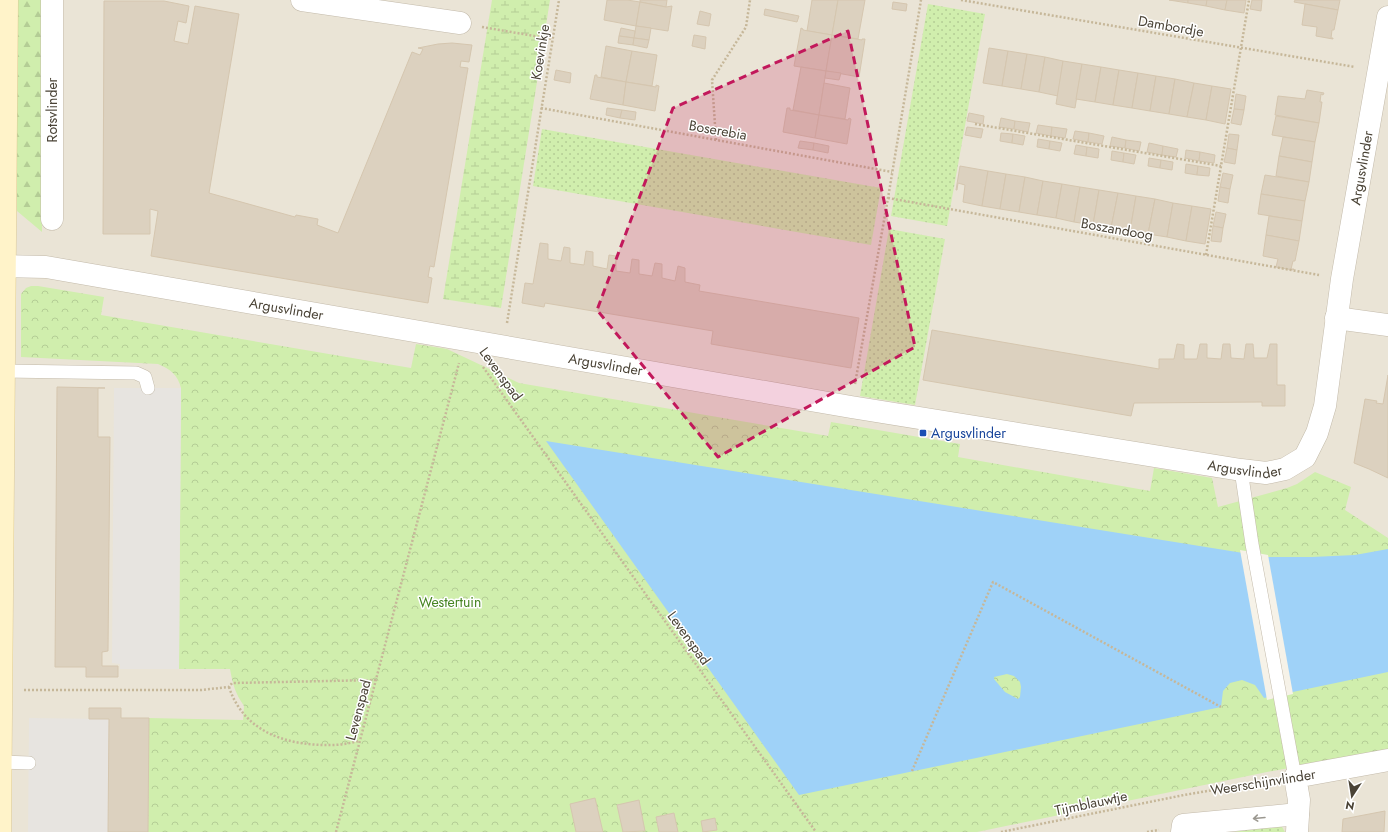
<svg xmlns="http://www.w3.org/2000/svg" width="1388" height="832" font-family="Jost,sans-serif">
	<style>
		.residential { fill: #eae4d6 }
		.grass { fill: url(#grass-dots) }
		.forest { fill: url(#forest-firs) }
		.wetland { fill: url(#wetland-marsh) }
		.park { fill: url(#park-crowns) }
		.parking { fill: #e7e4e0 }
		.water { fill: #9fd2f8; fill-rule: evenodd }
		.pier { fill: #f6f2e8 }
		.building { fill: #dcd1bf; stroke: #d5c6af }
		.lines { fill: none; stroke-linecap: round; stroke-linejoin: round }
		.lane-casing { stroke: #c3baaa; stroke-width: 14 }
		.street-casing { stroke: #c3baaa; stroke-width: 23 }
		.secondary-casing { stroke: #decb95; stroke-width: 23 }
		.path { stroke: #c6b799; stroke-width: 2.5; stroke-dasharray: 2 2; stroke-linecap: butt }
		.lane { stroke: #fff; stroke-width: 13 }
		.street { stroke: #fff; stroke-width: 22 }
		.secondary { stroke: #fff3c9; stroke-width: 22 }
		.oneway { stroke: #9b9890 }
		.marked { fill: #c2185b; fill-opacity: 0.2; stroke: #c2185b; stroke-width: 3; stroke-dasharray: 8 5; stroke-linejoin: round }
		.transit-dot { fill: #1a4fb4; stroke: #fff; stroke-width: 1.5 }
		.labels { text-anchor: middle; stroke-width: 3; stroke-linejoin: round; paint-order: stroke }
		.street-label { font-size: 14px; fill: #4a4336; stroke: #fff }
		.transit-label { font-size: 14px; fill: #164399; stroke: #fff; text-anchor: start }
		.park-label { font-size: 14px; fill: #458421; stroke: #fff }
	</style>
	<defs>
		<pattern id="grass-dots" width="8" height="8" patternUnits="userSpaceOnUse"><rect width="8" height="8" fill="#d0eead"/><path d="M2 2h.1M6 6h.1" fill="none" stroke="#b4cd95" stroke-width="1.8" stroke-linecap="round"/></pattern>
		<pattern id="forest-firs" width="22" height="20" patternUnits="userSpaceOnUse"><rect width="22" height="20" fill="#d0eead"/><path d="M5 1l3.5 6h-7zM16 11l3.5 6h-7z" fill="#b4cd95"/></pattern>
		<pattern id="wetland-marsh" width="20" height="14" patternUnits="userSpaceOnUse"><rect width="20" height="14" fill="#d0eead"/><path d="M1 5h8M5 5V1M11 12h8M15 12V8" fill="none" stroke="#b4cd95"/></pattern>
		<pattern id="park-crowns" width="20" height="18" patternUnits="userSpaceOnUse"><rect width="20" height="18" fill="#d0eead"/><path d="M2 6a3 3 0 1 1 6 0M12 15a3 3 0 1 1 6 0" fill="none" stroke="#b4cd95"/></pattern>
	</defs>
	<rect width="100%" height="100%" fill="#f6f2e8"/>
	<!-- residential -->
	<rect class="residential" x="0" y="0" width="1388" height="832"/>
	<!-- grass -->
	<g class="grass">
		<polygon points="928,4 985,14 947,226 891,216"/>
		<polygon points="542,129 881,188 871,245 533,186"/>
		<polygon points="889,229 945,239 915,405 860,396"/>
		<polygon points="1270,826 1282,827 1285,832 1234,832"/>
	</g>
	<!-- forest -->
	<polygon class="forest" points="17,0 43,0 42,232 17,211"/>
	<!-- wetland -->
	<polygon class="wetland" points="492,0 550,0 501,308 443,299"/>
	<!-- park -->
	<path class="park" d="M31,286h7l66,11 -3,18 310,53 5,-24 31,5 72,34 309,53 3,-14 129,22 -2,13 192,34 4,-23 58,10 6,29 69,-19 10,-4 18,-12 36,15 -6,23 43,28v212l-121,22 -290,60h-829l1,-114 94,2 1,-14c-9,-13 -11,-21 -14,-37h-51l2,-281c-3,-13 -11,-19 -23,-24l-137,-7v-63l5,-6z"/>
	<!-- parking -->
	<g class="parking">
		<polygon points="114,388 181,388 179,669 120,669 120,664 112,663"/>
		<polygon points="29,718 109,719 108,832 28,832"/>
	</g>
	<!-- water -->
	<path class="water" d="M546,441l722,116h44l43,-2 33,-6v123l-124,26 -9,-13 -13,-5 -12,3 -7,8 -2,16 -422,88zM1007,674l7,2 6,6 1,5 -1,10 -2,2 -13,-7 -11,-13v-2z"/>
	<!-- pier -->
	<polygon class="pier" points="1240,550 1268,555 1293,694 1267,700"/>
	<!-- building -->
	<g class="building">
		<polygon points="607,0 627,0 640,2 636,26 604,20"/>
		<polygon points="640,0 667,0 666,7 640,2"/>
		<polygon points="812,0 838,0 832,35 807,31"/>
		<polygon points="838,0 865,0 858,39 832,35"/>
		<polygon points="1169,0 1188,0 1188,3"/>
		<polygon points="1188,0 1207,0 1206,6 1188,3"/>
		<polygon points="1207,0 1227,0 1225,10 1206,6"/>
		<polygon points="1227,0 1246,0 1244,13 1225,10"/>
		<polygon points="1252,0 1262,0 1261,11 1250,9"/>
		<polygon points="1295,0 1340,0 1338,10 1294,2"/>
		<polygon points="104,1 164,1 189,6 186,23 178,21 174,41 188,44 195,6 239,14 209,193 295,217 296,215 318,219 317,225 338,233 412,52 420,55 423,49 418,48 438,44 452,43 472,45 469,62 461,61 460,67 468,68 434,267 430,266 428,277 432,278 428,303 151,256 158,211 150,209 150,234 103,234"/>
		<polygon points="640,2 666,7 672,6 668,31 636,26"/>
		<polygon points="893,2 907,4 906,11 892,9"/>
		<polygon points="1305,4 1338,10 1334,30 1332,30 1331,38 1333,38 1333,39 1316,36 1317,27 1302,25"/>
		<polygon points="765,9 799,16 797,22 764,15"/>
		<polygon points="700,11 711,14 709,26 697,24"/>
		<polygon points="636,26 651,28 649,40 634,38"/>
		<polygon points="621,28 635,31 634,38 619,36"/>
		<polygon points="801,28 803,29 803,30 832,35 826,71 794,66"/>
		<polygon points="694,35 706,37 705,49 692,46"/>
		<polygon points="832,35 862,40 862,39 865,39 859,77 826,71"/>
		<polygon points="619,36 634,38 633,45 618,43"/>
		<polygon points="634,38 649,40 647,48 633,45"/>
		<polygon points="606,46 632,51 626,82 601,77"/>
		<polygon points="989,48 1008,51 1002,86 983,83"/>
		<polygon points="632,51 657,55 652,86 626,82"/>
		<polygon points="1008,51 1027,54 1021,89 1002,86"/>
		<polygon points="1027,54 1045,57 1039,92 1021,89"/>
		<polygon points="1045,57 1063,61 1058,96 1039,92"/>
		<polygon points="1063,61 1082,64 1075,108 1056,104"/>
		<polygon points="1082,64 1101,67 1095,102 1076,99"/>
		<polygon points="801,67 826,71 819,115 793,110"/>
		<polygon points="1101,67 1119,70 1113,105 1095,102"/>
		<polygon points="556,70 571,73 570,83 554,80"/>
		<polygon points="1119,70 1138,73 1132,108 1113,105"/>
		<polygon points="826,71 841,73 839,80 825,78"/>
		<polygon points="1138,73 1156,76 1150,111 1132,108"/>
		<polygon points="595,75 597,75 597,77 626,82 623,105 590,99"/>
		<polygon points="1156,76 1175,79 1169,114 1150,111"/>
		<polygon points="1175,79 1194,83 1187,117 1169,114"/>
		<polygon points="626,82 656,87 656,85 659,86 655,111 623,105"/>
		<polygon points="824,83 850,88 845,119 819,115"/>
		<polygon points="1194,83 1212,86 1206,120 1187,117"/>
		<polygon points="1212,86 1231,89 1225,124 1206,120"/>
		<polygon points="1307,90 1324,93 1323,95 1321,94 1320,102 1322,102 1319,123 1275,115 1278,96 1305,99"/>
		<polygon points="1236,94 1246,96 1244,110 1234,109"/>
		<polygon points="607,108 622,110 620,118 606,115"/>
		<polygon points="787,108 790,108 790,110 819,115 815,138 783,132"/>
		<polygon points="1234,109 1244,110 1241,125 1231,123"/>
		<polygon points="622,110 636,112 635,120 620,118"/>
		<polygon points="969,113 984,116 983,124 967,121"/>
		<polygon points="819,115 848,120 849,118 851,119 847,144 815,138"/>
		<polygon points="1276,116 1319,123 1315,142 1272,135"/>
		<polygon points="1001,118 1015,121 1014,129 999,127"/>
		<polygon points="1015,121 1030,123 1028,132 1014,129"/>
		<polygon points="1038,125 1052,127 1051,136 1036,133"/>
		<polygon points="967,127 983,129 981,138 965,135"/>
		<polygon points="1052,127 1067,129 1065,138 1051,136"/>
		<polygon points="1075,131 1089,133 1088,142 1073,139"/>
		<polygon points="1001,133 1013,134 1012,143 1000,141"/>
		<polygon points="1089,133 1104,136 1102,144 1088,142"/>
		<polygon points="1013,134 1025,136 1023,145 1012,143"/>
		<polygon points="1229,134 1239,135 1237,150 1227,148"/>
		<polygon points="1112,137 1126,140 1125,148 1110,146"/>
		<polygon points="1283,137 1315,142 1312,162 1279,156"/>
		<polygon points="1038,139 1050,141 1049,149 1037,147"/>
		<polygon points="1126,140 1141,142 1139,151 1125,148"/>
		<polygon points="800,141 814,143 813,150 798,148"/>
		<polygon points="1050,141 1062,143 1060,151 1049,149"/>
		<polygon points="814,143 829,146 828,153 813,150"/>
		<polygon points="1149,143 1163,146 1162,155 1147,152"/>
		<polygon points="1076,145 1087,147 1086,156 1074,154"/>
		<polygon points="1163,146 1178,149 1176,157 1162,155"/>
		<polygon points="1087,147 1099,149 1098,158 1086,156"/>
		<polygon points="1227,148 1237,150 1235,164 1224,162"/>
		<polygon points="1186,150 1200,152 1199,161 1185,158"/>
		<polygon points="1112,151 1124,153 1123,162 1111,160"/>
		<polygon points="1200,152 1215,155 1214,163 1199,161"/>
		<polygon points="1124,153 1136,155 1134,164 1123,162"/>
		<polygon points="1279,156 1312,162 1309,182 1276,176"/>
		<polygon points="1149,158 1161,160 1160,168 1148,166"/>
		<polygon points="1161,160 1173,162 1172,170 1160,168"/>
		<polygon points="1186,164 1198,166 1197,175 1185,173"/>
		<polygon points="960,166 988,171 982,206 963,202 965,185 958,183 957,190 956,190"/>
		<polygon points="1198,166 1210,168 1209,176 1197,175"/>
		<polygon points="988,171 1006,174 1000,209 982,206"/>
		<polygon points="1223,173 1233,175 1230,189 1220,187"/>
		<polygon points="1006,174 1025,177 1019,212 1000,209"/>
		<polygon points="1265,175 1309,182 1305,201 1261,194"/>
		<polygon points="1025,177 1043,181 1037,215 1019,212"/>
		<polygon points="1043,181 1062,184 1056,218 1037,215"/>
		<polygon points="1062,184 1080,187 1074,222 1056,218"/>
		<polygon points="1080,187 1099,190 1093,225 1074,222"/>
		<polygon points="1220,187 1230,189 1228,203 1218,201"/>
		<polygon points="1099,190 1118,193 1111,228 1093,225"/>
		<polygon points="1118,193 1136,196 1130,231 1111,228"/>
		<polygon points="1261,194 1305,201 1302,221 1258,214"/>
		<polygon points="1136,196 1155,199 1148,234 1130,231"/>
		<polygon points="1155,199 1173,203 1167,237 1148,234"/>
		<polygon points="1173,203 1192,206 1186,241 1167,237"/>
		<polygon points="1192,206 1211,209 1205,244 1186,241"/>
		<polygon points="1216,212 1226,214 1223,228 1213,226"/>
		<polygon points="1269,216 1302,221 1299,241 1266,235"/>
		<polygon points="1213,226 1223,228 1221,242 1211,241"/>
		<polygon points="1266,235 1299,241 1295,261 1293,261 1291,269 1294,269 1293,270 1276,267 1278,259 1263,256"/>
		<polygon points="540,243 548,244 548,259 561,261 564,247 570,248 570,263 584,265 586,251 593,252 593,266 607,269 609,255 616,256 616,271 630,273 632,259 639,260 639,274 652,276 655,263 662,264 662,278 675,281 678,266 685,268 685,282 700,285 699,291 859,318 851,368 711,344 713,331 545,303 544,307 522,303 525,283 533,284"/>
		<polygon points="932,330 1159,369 1159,359 1174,359 1177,344 1184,345 1184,359 1197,359 1200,344 1207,344 1207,358 1221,359 1223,344 1230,344 1231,358 1244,359 1246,344 1253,344 1254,358 1267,358 1270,344 1277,344 1277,385 1285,385 1285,406 1262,406 1262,402 1134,403 1131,416 923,380"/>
		<polygon points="1388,375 1388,478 1369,469 1354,463 1365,399 1377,401 1376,403 1383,404"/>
		<polygon points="57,387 105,388 98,388 98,437 110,437 108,651 102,652 102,666 118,666 118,677 86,677 86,667 55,667"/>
		<polygon points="89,708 121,708 121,718 149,718 148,832 108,832 109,719 89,719"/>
		<polygon points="595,798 603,832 576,832 570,804"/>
		<polygon points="639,800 645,831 623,832 617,805"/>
		<polygon points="1385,811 1384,832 1342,832 1343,819"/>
		<polygon points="674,813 678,832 659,832 656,817"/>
		<polygon points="715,818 717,830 703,832 701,821"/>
	</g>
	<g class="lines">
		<!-- lane casing -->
		<g class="lane-casing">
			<g id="lane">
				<polyline points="4,371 136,373 145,377 148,388"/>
				<polyline points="1241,470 1252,544 1295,777"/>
				<polyline points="1,762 29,763"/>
			</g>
		</g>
		<!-- street casing -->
		<g class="street-casing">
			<g id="street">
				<polyline points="52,0 52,219"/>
				<polyline points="302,0 460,23"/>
				<path id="s1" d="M0,266l46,1 805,140 390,63 25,3 19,-4 20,-12 12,-24 8,-27 17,-127 46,-262"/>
				<polyline points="1336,318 1388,325"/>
				<polyline points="1182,832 1183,825 1298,814"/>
				<polyline points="1297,832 1299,800 1295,777 1388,760"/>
			</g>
		</g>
		<!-- secondary casing -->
		<g class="secondary-casing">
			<polyline id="secondary" points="0,832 7,0"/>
		</g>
		<!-- path -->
		<g class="path">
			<polyline points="961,0 1355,67"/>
			<polyline points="482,27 552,39"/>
			<polyline points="541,108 892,172"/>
			<polyline points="975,124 1221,166"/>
			<polyline points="716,140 712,80 746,27 750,0"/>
			<polyline points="888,198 1319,275"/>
			<polyline points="1206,255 1249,0"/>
			<polyline points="507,323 559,0"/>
			<polyline points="483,367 816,832"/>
			<polyline points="855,384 888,198 921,0"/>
			<path d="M229,687c15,46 59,59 103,58 9,0 18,-2 27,-4"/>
			<polyline points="24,690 201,690 229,687 232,683 376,680"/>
			<polyline points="912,771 993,582 1221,707"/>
			<polyline points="336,832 459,363"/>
			<polyline points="1001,832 1184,795 1272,780"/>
			<polyline points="1147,832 1159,830"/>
		</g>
		<!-- lane -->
		<use href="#lane" class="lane"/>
		<!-- street -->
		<use href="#street" class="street"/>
		<!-- secondary -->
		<use href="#secondary" class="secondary"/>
	</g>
	<!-- one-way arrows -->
	<defs><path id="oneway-shaft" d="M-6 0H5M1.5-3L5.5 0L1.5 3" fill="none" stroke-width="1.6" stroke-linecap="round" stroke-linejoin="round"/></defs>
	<use class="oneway" href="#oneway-shaft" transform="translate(1259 818) rotate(175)"/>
	<!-- marked area -->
	<path class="marked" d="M848,31l67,316 -197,110 -121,-147 76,-202z"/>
	<!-- markers -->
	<rect class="transit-dot" x="919" y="429" width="8" height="8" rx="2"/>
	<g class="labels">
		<!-- street labels -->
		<g class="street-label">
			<text transform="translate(1171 26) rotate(10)" y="5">Dambordje</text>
			<text transform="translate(540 52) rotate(-81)" y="5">Koevinkje</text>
			<text transform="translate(52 110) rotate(-90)" y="5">Rotsvlinder</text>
			<text transform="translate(718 130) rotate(10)" y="5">Boserebia</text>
			<text dy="5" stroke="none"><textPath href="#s1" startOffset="1622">Argusvlinder</textPath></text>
			<text transform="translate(1117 229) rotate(10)" y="5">Boszandoog</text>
			<text dy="5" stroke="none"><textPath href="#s1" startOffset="290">Argusvlinder</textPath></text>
			<text dy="5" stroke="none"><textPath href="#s1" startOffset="614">Argusvlinder</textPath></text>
			<text transform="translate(501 374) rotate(54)" y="5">Levenspad</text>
			<text dy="5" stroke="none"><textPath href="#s1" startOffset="1262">Argusvlinder</textPath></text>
			<text transform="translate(689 638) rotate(54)" y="5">Levenspad</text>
			<text transform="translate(358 710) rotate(-75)" y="5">Levenspad</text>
			<text transform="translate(1263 782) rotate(-9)" y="5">Weerschijnvlinder</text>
			<text transform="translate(1091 803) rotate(-12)" y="5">Tijmblauwtje</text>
		</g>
		<!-- transit labels -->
		<g class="transit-label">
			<text x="931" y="438">Argusvlinder</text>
		</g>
		<!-- park labels -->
		<g class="park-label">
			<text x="450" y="607">Westertuin</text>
		</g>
	</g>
	<!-- north arrow -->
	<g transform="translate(1352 796) rotate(192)" stroke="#ffffff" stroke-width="3" paint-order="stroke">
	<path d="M0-3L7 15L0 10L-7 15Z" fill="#4a4336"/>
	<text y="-6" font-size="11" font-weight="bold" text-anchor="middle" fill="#4a4336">N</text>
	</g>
</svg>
